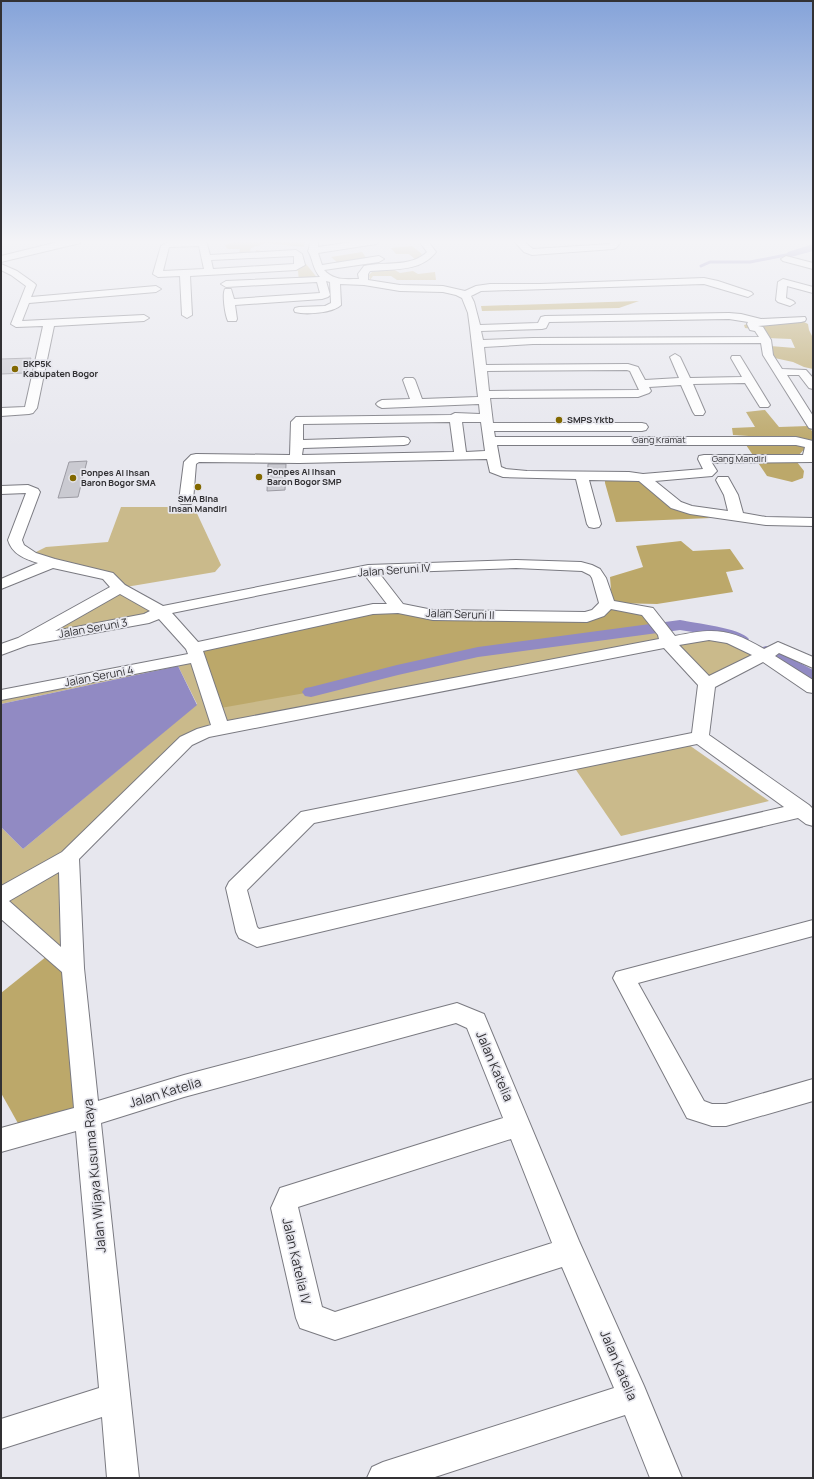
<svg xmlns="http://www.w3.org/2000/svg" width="814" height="1479" font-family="Manrope,sans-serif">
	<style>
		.green { fill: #caba8b }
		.forest { fill: #bca86a }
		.water { fill: #918ac3 }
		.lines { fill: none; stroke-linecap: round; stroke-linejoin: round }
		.stream { stroke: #918ac3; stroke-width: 3 }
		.canal { fill: #918ac3; fill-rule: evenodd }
		.building { fill: #cacad1; stroke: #9c9ba3 }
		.street-casing { stroke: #7a7a81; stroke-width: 2 }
		.primary-casing { stroke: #7a7a81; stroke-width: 2 }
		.street { fill: #fff; fill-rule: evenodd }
		.primary { fill: #fff; fill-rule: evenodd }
		.poi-dot { fill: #826800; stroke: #e7e7ee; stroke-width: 1.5 }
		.labels { text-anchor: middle; stroke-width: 3.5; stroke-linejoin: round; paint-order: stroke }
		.far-poi-label { font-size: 9px; font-weight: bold; fill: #323134; stroke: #e7e7ee; text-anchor: start }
		.far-street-label { font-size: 9px; fill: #323134; stroke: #e7e7ee }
		.street-label { font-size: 11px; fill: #323134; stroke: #e7e7ee }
		.near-street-label { font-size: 13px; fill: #323134; stroke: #e7e7ee }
	</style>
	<rect width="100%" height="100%" fill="#e7e7ee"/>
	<!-- green -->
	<g class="green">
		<polygon points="242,241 305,241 304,247 266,243 251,248 249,254 256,254 256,250 277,254 238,258 240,249 228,249 225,246 229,243"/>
		<polygon points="412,246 422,254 416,260 409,254 396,254 391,248"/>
		<polygon points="362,252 367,259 338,263 331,257"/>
		<polygon points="298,263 306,264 319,280 299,281 298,271 289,271 290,267"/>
		<polygon points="393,269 400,273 413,271 418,274 435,272 436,280 397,280 391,276 373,276 370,280 369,275 372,272"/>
		<polygon points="121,507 194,507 221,565 215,572 120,588 161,611 24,641 119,588 108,576 30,555 46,547 108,542"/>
		<polygon points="662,627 668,642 712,636 763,656 707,684 668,642 203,733 69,857 73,968 1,906 1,827 23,849 197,704 178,666 1,704 1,695 197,657 478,652"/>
		<polygon points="689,745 769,801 621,836 574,767"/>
	</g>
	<!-- forest -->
	<g class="forest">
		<polygon points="639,301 619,308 482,311 481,306"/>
		<polygon points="798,319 808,324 809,330 813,338 813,369 804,367 793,362 770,357 773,350 770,346 795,348 791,339 767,338 761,330 745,328 744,325 754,322"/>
		<polygon points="765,410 779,427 809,426 813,433 813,440 733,435 732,428 755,427 746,412"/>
		<polygon points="744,442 752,442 762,446 807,446 799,455 797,462 804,471 803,478 792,482 767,476"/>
		<polygon points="608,479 635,479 679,510 711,518 616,522 605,483 605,481"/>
		<polygon points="681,541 693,551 730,549 744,569 726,572 733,592 657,604 612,603 610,577 643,567 636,546"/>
		<polygon points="607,604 640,609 662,627 478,652 311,692 215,709 194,648 373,609 433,615 586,617"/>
		<polygon points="52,952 61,961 88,1116 24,1134 1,1093 1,993"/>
	</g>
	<!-- water -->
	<polygon class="water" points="178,666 197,705 23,849 1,827 1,704"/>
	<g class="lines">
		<!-- stream -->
		<polyline class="stream" points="701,266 710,262 750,262 791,254"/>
		<!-- canal -->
		<g class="canal">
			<polygon points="813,244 813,251 791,257 787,254 788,252"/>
			<path d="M680,620c14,3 61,8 69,19l-2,3 -6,2 -23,-8 -38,-6 -202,27 -80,18 -87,22 -6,-1 -3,-4 3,-4 6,-1 86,-22 81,-18z"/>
			<polygon points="766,646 772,648 813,670 813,682 807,681 760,654 758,651 760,648"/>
		</g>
	</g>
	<!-- building -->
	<g class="building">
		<polygon points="31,358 25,373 1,374 1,359"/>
		<polygon points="87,461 78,497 58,498 69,462"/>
		<polygon points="268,464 286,464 285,490 267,491"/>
	</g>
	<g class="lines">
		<!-- street casing -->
		<g class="street-casing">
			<g id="street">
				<path d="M170,241h36l4,14 86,-5 6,4 3,11 -9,5 -106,6 2,39 -5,3 -5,-3 -2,-39 -22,1 -5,-3 8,-28zM199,246l5,23 -41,2 6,-24zM294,256v8l-81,5 -2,-9z"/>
				<path d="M310,241h8v6l41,-6h21l-4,3 -58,9 4,12 57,-9 5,3 -5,3 -55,8c10,11 22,9 35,9l-1,-5 6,-8c21,-5 46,2 63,-14l-8,-11h9l8,11c-15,20 -44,17 -66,19l-2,3v6l32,5 43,1 22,5 11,-5 14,-2h50l164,-6 14,3 33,11 2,2 -5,3 -44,-13 -223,7 -10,5 3,6 6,23 58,-2 3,-6 4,-1 184,-3 12,1 20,5 44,-2 1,2 -1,2 -4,1 -43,4 5,1 8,13 2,15 9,14 24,1 7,8v11l-4,-1 -10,-13h-12l26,41v13l-4,-1 -2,-3 -44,-70 -2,-12 -228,1 -49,3 2,18 142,-1 10,3 7,13 34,-2 -9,-21 5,-3 5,3 10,21 52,-1 -11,-19 1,-2h8l30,49 -2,2h-8l-15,-24 -52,1 12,28 -2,3h-8l-2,-3 -12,-27 -32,2 2,4 -2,2 -11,4 -148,1 3,25h149l4,1 2,3 -2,3 -4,1h-148l1,6h301l17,4v19l-1,2 -100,1 5,8 -5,5 -57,5 26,21 11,4 36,5 -4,-16 -8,-15 2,-3h10l10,18 5,18 23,4 47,1v8l-47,-1 -76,-11 -19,-6 -32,-27 -50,-1 12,44 -2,3 -5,1 -5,-1 -2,-3 -11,-45 -73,-2 -13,-5 -3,-13 -188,4 -100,-1 -3,2 -3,37 -2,3h-10l-2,-3 5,-39 7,-7 5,-1 94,1 1,-33 5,-5 155,-2 4,-2 25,1 -1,-10 -97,4 -4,-2 -2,-2 2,-2 4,-2 28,-1 -7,-19 2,-2h8l2,2 7,19 56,-2 -8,-69 -2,-15 -6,-15 -6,-3 -13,-3 -43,-1 -36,-6 -24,-1 1,21c-8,8 -35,10 -46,7l-1,-2 1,-2 4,-1 26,-1 6,-3 -1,-21 -4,-1 4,14 -2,2 -6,2 -87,6 2,14 -1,2h-8c-3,-6 -6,-27 -3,-32h6l3,10 86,-6 -3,-11 -91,5 -5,-3 5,-3 94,-4c-8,-9 -7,-19 -12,-26l1,-2zM729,319l19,3 -1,2 3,6 5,1 4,6 -226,1 -50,2 -2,-9 61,-2 4,-1 3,-6zM627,370l3,1 9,19 -150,1 -2,-20zM450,422l4,30 -152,3 1,-7 101,-3 4,-1 2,-3 -2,-3 -4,-1 -101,3v-16zM462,422h19l4,29 -19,1zM497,445h299l9,2 -2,8h-99l-5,1 -1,3 5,10 -60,5 -14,-2 -102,-1 -21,-2 -5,-2z"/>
				<polygon points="514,241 523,241 533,249 610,244 610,241 619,241 620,243 616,248 613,249 532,255 524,252"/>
				<polygon points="786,256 813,263 813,269 783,261 781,259"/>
				<polygon points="1,264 17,271 34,283 36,285 31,297 156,286 161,289 156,292 29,303 22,321 144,315 149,318 144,321 54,326 37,408 33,413 29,414 1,416 1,408 25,407 43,326 16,327 11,324 26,286 11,275 1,270"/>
				<polygon points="783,279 813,287 813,293 787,286 786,298 793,301 795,303 790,306 778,302 776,300 778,282"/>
				<path d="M28,485l10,4 2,3 -18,48 2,5 12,8 19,6 58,14 12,12 38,21 205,-41 148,-5 65,2 11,3 8,4 6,9 8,23 39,7 22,28c38,-8 54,-8 89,13l14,-7 35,15v11l-34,-15 -4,3 38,24v13l-6,-1 -44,-30 -48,25 -6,48 100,70 4,4v17l-7,-2 -8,-6 -541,129 -18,-9 -3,-6 -10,-44 3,-6 72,-70 391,-79 6,-48 -34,-37 -455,89 -17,8 -113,114 5,109 14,133 86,-26 273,-72 27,11 95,227 65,145 38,92h-32l-25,-63 -193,63h-65l5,-11 11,-5 231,-74 -52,-121 -227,73 -35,-12 -4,-10 -25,-110 9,-20 223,-70 -36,-90 -11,-5 -272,74 -83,26 38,355h-32l-5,-61 -101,32v-30l98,-31 -23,-257 -75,21v-24l73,-20 -12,-136 -61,-53v-33l61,-34 118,-115 17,-8 14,-4 -20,-62 -190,37v-10l187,-36 -2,-5 -27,-30 -10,4 -121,22 -27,10v-11l17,-6 92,-51 -7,-8 -50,-11 -52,21v-10l37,-16c-13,-4 -26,-9 -30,-23l18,-47 -25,1v-8zM516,568l66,3 8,4 2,3 7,25 -7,7 -7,2 -152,-2 -30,-6 -24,-31zM364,574l23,30h-14l-175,38 -26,-29zM120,594l30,17 -6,3 -89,17zM611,609l31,6 16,20 1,4 -432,82 -24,-70 170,-37 25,-1 35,7 154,2 17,-6zM709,640l18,3 25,12 -43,21 -30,-31zM697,744l87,63 -525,122 -2,-2 -10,-37 67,-67zM59,872l2,75 -52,-46zM511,1139l41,104 -217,69 -13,-5 -24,-100z"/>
				<polygon points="813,920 813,936 638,983 704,1101 712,1104 726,1104 813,1079 813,1101 726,1126 712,1126 687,1118 613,978 616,972"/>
			</g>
		</g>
		<!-- primary casing -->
		<g class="primary-casing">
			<polygon id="primary" points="62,241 81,241 80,243 1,262 1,256"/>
		</g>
		<!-- street -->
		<use href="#street" class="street"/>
		<!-- primary -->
		<use href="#primary" class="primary"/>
	</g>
	<!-- sky -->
	<linearGradient id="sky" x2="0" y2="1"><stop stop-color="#85a3d9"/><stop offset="0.54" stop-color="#f4f4f7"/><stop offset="1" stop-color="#f4f4f7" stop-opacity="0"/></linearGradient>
	<rect width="814" height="448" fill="url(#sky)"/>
	<!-- markers -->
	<g class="poi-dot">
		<circle cx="15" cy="369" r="4"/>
		<circle cx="559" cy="420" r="4"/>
		<circle cx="259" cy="477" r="4"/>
		<circle cx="73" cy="478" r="4"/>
		<circle cx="198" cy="487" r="4"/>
	</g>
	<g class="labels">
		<!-- far-poi labels -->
		<g class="far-poi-label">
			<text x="23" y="367">BKP5K<tspan x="23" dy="10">Kabupaten Bogor</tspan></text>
			<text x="567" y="423">SMPS Yktb</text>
			<text x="267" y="475">Ponpes Al Ihsan<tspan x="267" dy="10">Baron Bogor SMP</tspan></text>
			<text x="81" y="476">Ponpes Al Ihsan<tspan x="81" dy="10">Baron Bogor SMA</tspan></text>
			<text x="198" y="502" text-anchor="middle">SMA Bina<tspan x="198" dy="10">Insan Mandiri</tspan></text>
		</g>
		<!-- far-street labels -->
		<g class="far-street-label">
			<text x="659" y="443">Gang Kramat</text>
			<text x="739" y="462">Gang Mandiri</text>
		</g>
		<!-- street labels -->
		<g class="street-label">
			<text transform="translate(394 570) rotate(-4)" y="4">Jalan Seruni IV</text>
			<text transform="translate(460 614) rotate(2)" y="4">Jalan Seruni II</text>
			<text transform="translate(93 628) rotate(-10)" y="4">Jalan Seruni 3</text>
			<text transform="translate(99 676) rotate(-11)" y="4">Jalan Seruni 4</text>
		</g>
		<!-- near-street labels -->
		<g class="near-street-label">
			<text transform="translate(495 1066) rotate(67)" y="5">Jalan Katelia</text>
			<text transform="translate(165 1092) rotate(-17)" y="5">Jalan Katelia</text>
			<text transform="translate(94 1176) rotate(-95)" y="5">Jalan Wijaya Kusuma Raya</text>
			<text transform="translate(297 1261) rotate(77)" y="5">Jalan Katelia IV</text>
			<text transform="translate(619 1365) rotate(67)" y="5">Jalan Katelia</text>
		</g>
	</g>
	<!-- border -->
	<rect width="814" height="1479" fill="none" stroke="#323134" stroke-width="4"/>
</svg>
